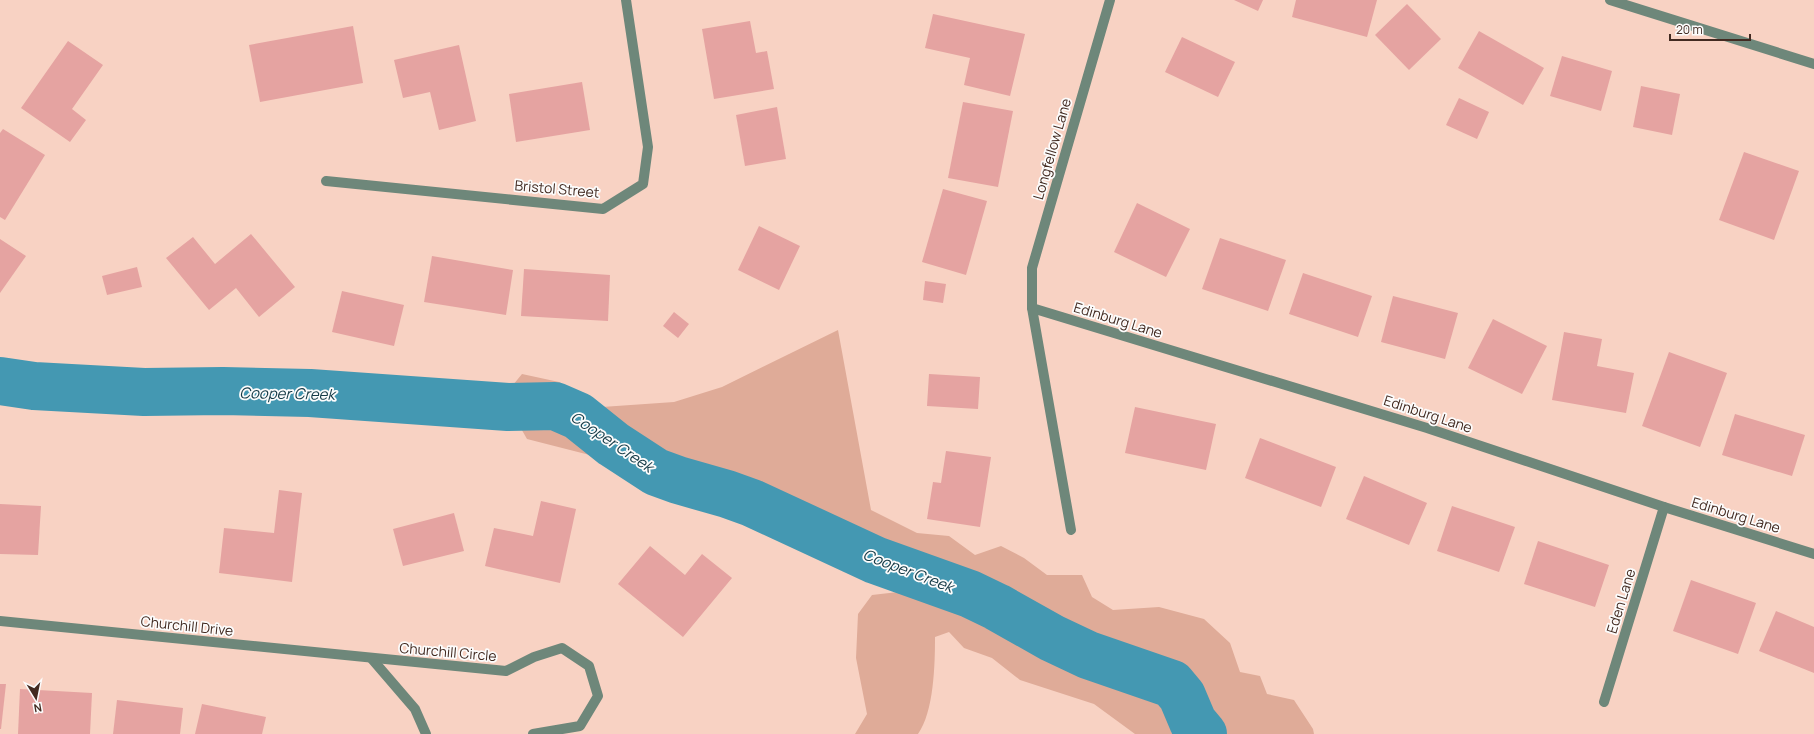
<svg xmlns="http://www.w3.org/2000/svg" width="1814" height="734" font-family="Manrope,sans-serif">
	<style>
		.green { fill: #dfab98 }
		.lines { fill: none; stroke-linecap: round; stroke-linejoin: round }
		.river { stroke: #4498b2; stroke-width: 48 }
		.building { fill: #e5a3a1 }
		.minor { stroke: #6e877a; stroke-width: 10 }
		.labels { text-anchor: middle; stroke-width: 3.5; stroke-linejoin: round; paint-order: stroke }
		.street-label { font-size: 14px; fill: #422a21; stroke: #fcfcfc }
		.water-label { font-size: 15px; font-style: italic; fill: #143a46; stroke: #fcfcfc }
	</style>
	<rect width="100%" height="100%" fill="#f8d2c3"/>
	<!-- green -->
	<path class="green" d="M838,330l33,180 46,23 32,3 26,19 26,-9 23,12 23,17h35l10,22 21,13 46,-3 45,12 26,24 10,29 20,4 7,18 27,6 19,29 1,5h-179l-41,-30 -74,-24 -28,-22 -28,-10 -15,-16 -14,5c0,27 -1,75 -17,97h-63l12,-20 -11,-56 2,-44 14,-19 26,-3 19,-24c-64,-15 -120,-51 -178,-81 -12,-6 -25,-8 -37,-14 -16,-7 -31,-15 -47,-23l-38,12 -90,-23 -24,-42 19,-23 37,8 43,25 72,-5 48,-15z"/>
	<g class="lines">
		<!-- river -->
		<polyline class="river" points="0,381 34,386 144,392 223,391 310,393 508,407 555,406 578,416 613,444 656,472 678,480 727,494 752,503 875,560 970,594 997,607 1052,638 1088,655 1172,684 1182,696 1193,722 1203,734"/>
	</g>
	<!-- building -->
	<g class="building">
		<polygon points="1234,0 1263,0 1258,11"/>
		<polygon points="1296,0 1377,0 1367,37 1292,17"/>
		<polygon points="1407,4 1441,39 1409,70 1375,35"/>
		<polygon points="933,14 1025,34 1010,96 964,85 970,58 925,48"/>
		<polygon points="750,21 756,53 767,51 774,89 714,99 702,29"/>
		<polygon points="353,26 363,83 260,102 249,45"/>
		<polygon points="1479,31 1544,68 1523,105 1458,68"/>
		<polygon points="1182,37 1235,62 1218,97 1165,72"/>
		<polygon points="68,41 103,65 72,109 86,120 70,142 21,108"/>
		<polygon points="459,45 476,121 439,130 430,92 403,98 394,60"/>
		<polygon points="1562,56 1612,71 1601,111 1550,96"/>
		<polygon points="582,82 590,130 516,142 509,94"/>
		<polygon points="1641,86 1680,94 1672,135 1633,127"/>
		<polygon points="1459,98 1489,112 1477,139 1446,125"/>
		<polygon points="963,102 1013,111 998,187 948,178"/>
		<polygon points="777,107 786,159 745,166 736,115"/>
		<polygon points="3,129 45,155 5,220 0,217 0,133"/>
		<polygon points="1744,152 1799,171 1774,240 1719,220"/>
		<polygon points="943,189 987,201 966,275 922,262"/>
		<polygon points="1137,203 1190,229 1166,277 1114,252"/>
		<polygon points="759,226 800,246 779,290 738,270"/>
		<polygon points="251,234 295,287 259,317 236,288 209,310 166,258 193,237 215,264"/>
		<polygon points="1220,238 1286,260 1268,311 1202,289"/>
		<polygon points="0,239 26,256 0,293"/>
		<polygon points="432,256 513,270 506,315 424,302"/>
		<polygon points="137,267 142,287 107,295 102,276"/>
		<polygon points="524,269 610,275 608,321 521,316"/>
		<polygon points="1303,273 1372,296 1358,337 1289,314"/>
		<polygon points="925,281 946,284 943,303 923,300"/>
		<polygon points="342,291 404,305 394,346 332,332"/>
		<polygon points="1393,296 1458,313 1445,359 1381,342"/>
		<polygon points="674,312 689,324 678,338 663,326"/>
		<polygon points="1493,319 1547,346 1522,394 1468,368"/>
		<polygon points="1564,332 1602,339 1597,366 1634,373 1626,413 1552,400"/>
		<polygon points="1669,352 1727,373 1700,447 1642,426"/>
		<polygon points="929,374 980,377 978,409 927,406"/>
		<polygon points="1135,407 1216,424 1206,470 1125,453"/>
		<polygon points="1735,414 1805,435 1792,476 1722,455"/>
		<polygon points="1260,438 1336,467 1321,507 1245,478"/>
		<polygon points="946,451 991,457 980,527 927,519 933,482 941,483"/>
		<polygon points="1364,476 1427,503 1409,545 1346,519"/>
		<polygon points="279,490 302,493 292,582 219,573 224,528 274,533"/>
		<polygon points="541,501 576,509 560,583 485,566 494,528 533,536"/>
		<polygon points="0,504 41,506 38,555 0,554"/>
		<polygon points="1452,506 1515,527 1499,572 1437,551"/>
		<polygon points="454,513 464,551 403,566 393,529"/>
		<polygon points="1538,541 1609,565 1595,607 1524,584"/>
		<polygon points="650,546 685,575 702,554 732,578 683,637 618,584"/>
		<polygon points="1691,580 1756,603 1738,654 1673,631"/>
		<polygon points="1776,611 1814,627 1814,673 1759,651"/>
		<polygon points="0,684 6,684 1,729 0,729"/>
		<polygon points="20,689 92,693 90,734 18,734"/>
		<polygon points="117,700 183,708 180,734 113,734"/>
		<polygon points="202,704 266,717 262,734 195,734"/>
	</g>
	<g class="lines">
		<!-- minor -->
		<g class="minor">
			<polyline points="1610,0 1814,64"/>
			<polyline points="326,181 603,209 643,184 648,147 626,0"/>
			<polyline points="1032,308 1427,428 1664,507 1814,554"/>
			<polyline points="1071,530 1032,308 1032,268 1110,0"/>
			<polyline points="0,621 506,671 534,657 562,648 589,666 598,696 580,726 533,734"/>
			<polyline points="372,659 415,709 426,734"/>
			<polyline points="1604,702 1664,507"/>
		</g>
	</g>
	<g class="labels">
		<!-- street labels -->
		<g class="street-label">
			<text transform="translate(1052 149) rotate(-74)" y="5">Longfellow Lane</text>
			<text transform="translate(557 189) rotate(5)" y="5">Bristol Street</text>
			<text transform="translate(1118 320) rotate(17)" y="5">Edinburg Lane</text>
			<text transform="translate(1428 414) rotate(18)" y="5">Edinburg Lane</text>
			<text transform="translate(1736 515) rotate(17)" y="5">Edinburg Lane</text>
			<text transform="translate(1621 601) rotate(-73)" y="5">Eden Lane</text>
			<text transform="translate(187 626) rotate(6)" y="5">Churchill Drive</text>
			<text transform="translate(448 652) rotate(5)" y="5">Churchill Circle</text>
		</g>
		<!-- water labels -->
		<g class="water-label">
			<text transform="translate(287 394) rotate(1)" y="5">Cooper Creek</text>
			<text transform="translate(612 442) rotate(34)" y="5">Cooper Creek</text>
			<text transform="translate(908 571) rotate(21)" y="5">Cooper Creek</text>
		</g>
	</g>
	<!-- north arrow -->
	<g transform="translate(36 698) rotate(170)" stroke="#fcfcfc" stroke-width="3" paint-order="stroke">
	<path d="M0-3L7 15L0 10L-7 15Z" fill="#422a21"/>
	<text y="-6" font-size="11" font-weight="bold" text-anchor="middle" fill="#422a21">N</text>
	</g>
	<!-- scale -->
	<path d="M1670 34v6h80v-6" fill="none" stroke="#422a21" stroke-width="2"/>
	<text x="1676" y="34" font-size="12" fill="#422a21" stroke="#fcfcfc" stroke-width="3" paint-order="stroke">20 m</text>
</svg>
